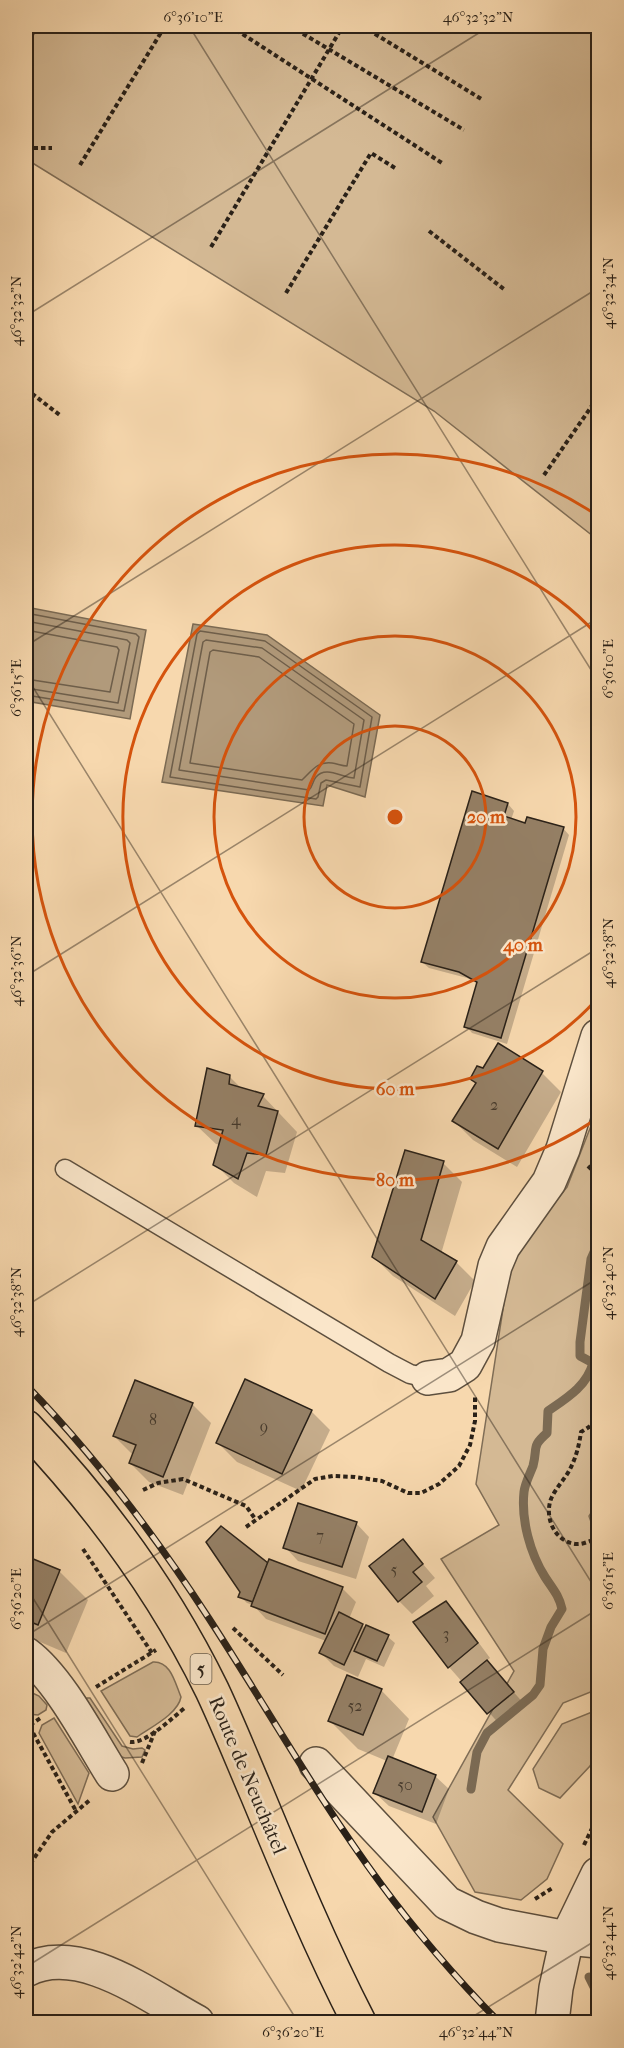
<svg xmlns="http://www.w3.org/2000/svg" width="624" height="2048" font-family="'IM FELL French Canon',serif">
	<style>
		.green { fill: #d4b994; stroke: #7f6d56; stroke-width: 1.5 }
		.water { fill: #b19a7b; stroke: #7b6a53; stroke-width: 1.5 }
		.shadow { fill: #0003 }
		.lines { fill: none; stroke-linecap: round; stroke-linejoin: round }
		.shore { stroke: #6e5e4a; stroke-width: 1.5 }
		.stream { stroke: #7b6a53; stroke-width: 9 }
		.building { fill: #958066; stroke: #2a2118; stroke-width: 1.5 }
		.service-casing { stroke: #5d4f3e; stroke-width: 21 }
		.minor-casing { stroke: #5d4f3e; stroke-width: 36 }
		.tertiary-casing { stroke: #5d4f3e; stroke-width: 36 }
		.primary-casing { stroke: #2a2118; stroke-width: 36 }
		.path { stroke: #2a2118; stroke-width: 4; stroke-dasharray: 4.5 3; stroke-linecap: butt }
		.service { stroke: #fae6ca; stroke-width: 18 }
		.minor { stroke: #fae6ca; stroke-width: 33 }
		.tertiary { stroke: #fae6ca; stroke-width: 33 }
		.primary { stroke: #f7d8ae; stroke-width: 33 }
		.rail-casing { stroke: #2a2118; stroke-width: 7 }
		.rail { stroke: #fae6ca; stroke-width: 4.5; stroke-dasharray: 14; stroke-linecap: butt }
		.ticks { fill: none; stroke: #2a2118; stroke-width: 1.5; stroke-opacity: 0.45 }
		.ring { fill: none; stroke: #d5530d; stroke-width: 3 }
		.labels { text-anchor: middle; stroke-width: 5; stroke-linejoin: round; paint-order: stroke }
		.number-label { font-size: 16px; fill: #45392c }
		.shield { fill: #fae6ca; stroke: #685c4d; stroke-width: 1.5 }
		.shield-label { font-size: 18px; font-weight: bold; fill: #2a2118 }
		.street-label { font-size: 20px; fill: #2a2118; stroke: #fae6ca }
		.centre { fill: #d5530d; stroke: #fae6ca; stroke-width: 3 }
		.ring-label { font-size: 18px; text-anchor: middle; font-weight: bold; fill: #d5530d; stroke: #fae6ca; stroke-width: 5; stroke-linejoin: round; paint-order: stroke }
		.neatline { fill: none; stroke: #2a2118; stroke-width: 2 }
		.ticks-label { font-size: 15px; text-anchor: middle; fill: #2a2118 }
	</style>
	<rect width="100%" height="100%" fill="#f7d8ae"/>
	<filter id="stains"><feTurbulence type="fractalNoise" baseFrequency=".00333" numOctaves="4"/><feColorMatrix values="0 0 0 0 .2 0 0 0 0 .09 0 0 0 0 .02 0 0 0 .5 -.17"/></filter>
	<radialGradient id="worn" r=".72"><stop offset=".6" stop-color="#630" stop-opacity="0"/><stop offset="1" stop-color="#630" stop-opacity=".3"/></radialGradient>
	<!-- green -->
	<g class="green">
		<polygon points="39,26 598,26 598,540 434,411 26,159 26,47"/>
		<polygon points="598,1108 598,1502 589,1516 598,1542 598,1689 563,1703 508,1790 563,1844 547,1879 521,1900 475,1892 433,1817 514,1671 441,1559 499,1525 476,1484 511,1257 567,1187"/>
		<path d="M153,1662c18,-1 22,21 28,35 -3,17 -30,30 -44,40l-7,-1 -29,-45z"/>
		<polygon points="26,1690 39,1696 47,1705 46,1710 38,1715 28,1714 26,1710"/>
		<polygon points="87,1698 90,1698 122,1746 133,1749 142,1748 145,1750 142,1757 125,1758 115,1755 79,1703"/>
		<polygon points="597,1710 598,1713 598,1750 590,1766 560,1798 539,1788 533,1769 562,1724"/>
		<polygon points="54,1718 89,1773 78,1804 39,1733 42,1725"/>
	</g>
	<!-- water -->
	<g class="water">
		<polygon points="26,607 146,630 130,719 26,701"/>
		<polygon points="193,624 267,635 380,715 365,797 327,785 323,806 162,782"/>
	</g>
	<!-- shadow -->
	<g class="shadow">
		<polygon points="473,793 508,804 514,811 511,820 526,825 563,828 569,835 507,1044 472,1033 466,1026 478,984 467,978 429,968 422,962"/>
		<polygon points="498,1045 542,1073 561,1092 517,1167 473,1140 454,1121 477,1084 472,1079 483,1070"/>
		<polygon points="229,1076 243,1090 263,1096 297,1132 285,1173 266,1171 257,1197 234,1183 215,1164 220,1145 216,1144 197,1126"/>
		<polygon points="443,1163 462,1182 441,1254 456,1262 475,1281 455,1316 393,1276 374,1257"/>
		<polygon points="192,1404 211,1423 183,1495 149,1482 130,1463 133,1455 114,1436"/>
		<polygon points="311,1411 330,1430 301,1491 237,1462 218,1443"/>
		<polygon points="356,1523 369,1537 356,1579 298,1561 285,1547"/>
		<polygon points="403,1541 435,1578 426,1586 434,1596 412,1614 399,1601"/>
		<polygon points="26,1558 60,1572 88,1600 66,1653 26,1636"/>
		<polygon points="268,1565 342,1588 356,1602 349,1619 366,1628 367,1627 388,1637 395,1643 384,1667 366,1659 358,1677 334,1666 321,1653 326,1641 266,1619 253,1605 247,1603 240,1596"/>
		<polygon points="446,1603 459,1616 490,1658 486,1661 526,1706 501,1726 449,1667"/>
		<polygon points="381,1690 409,1719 392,1760 435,1776 449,1789 436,1824 389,1806 375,1793 387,1761 358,1749 330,1721"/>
	</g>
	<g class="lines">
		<!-- shore -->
		<g class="shore">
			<polyline points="26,613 136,634 139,637 124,711 26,695"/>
			<polyline points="26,621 127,640 130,643 118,703 26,688"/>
			<polyline points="26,630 117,647 119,650 110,692 26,679"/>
			<polygon points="200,631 265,641 372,717 360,787 326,780 321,783 318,797 316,799 170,777 197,634"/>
			<path d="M206,640l56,8 102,72 -10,58c-12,0 -28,-13 -38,-1 -4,5 -3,9 -7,13l-130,-20 24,-128z"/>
			<path d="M213,650l46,7 95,67 -7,42c-5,0 -9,-2 -15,-3 -15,-2 -21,9 -30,17l-112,-17 20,-111z"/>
		</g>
		<!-- stream -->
		<g class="stream">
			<path d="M471,1789l6,-37 10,-19 46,-38 7,-10 3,-36 8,-22 11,-18c-3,-14 -10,-21 -17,-32 -15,-24 -24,-57 -21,-85 1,-9 6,-18 9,-26 5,-19 -2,-19 14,-33l1,-22c19,-13 39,-25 45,-48l-13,-7v-14l11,-83 7,-16"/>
			<polyline points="589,1977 598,1995"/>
		</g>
	</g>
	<!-- building -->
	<g class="building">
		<polygon points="472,791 508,803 504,816 525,823 527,817 564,827 501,1038 464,1027 477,982 459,972 421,962"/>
		<polygon points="498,1043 543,1071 498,1149 452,1121 476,1083 470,1079 477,1066 483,1068"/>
		<polygon points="207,1068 230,1075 229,1084 264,1094 258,1106 278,1111 266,1155 247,1153 238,1179 213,1165 223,1130 195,1126"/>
		<polygon points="405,1150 444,1161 421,1240 457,1261 435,1299 372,1257"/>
		<polygon points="245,1379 312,1410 282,1474 216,1443"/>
		<polygon points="135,1380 193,1403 163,1477 129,1463 136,1445 113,1436"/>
		<polygon points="298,1503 357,1522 342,1567 283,1548"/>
		<polygon points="221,1526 268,1563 253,1602 238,1597 240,1592 206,1542"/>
		<polygon points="403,1539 423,1564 413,1572 422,1582 398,1602 369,1566"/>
		<polygon points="26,1556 60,1570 38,1625 26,1620"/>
		<polygon points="269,1559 343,1587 325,1634 251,1606"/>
		<polygon points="446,1601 478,1643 448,1668 413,1622"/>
		<polygon points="339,1612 363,1624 344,1665 319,1653"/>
		<polygon points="366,1625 389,1635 377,1661 354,1651"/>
		<polygon points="487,1660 514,1692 487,1714 460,1682"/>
		<polygon points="347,1675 382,1689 363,1735 328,1721"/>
		<polygon points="388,1756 436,1775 422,1812 373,1793"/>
	</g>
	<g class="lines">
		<!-- service casing -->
		<g class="service-casing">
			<polyline id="service" points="65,1169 389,1363 410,1374 428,1378"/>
		</g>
		<!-- minor casing -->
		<g class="minor-casing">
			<g id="minor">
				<polyline points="428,1378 449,1375 465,1365 478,1341 495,1266 503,1247 549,1182 563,1149 598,1036"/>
				<path d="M26,1654c33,24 64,85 86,120"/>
				<polyline points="316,1764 447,1903 476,1917 499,1925 567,1938 598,1941"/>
				<path d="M26,1970c54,-28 124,27 171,52"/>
			</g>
		</g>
		<!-- tertiary casing -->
		<g class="tertiary-casing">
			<polyline id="tertiary" points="552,2022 556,1988 567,1938 598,1874"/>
		</g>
		<!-- primary casing -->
		<g class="primary-casing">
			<path id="primary" d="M26,1427c73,77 139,167 186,263 16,34 30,69 45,104 32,77 64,154 102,228"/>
		</g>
		<!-- path -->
		<g class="path">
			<polyline points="230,26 442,163"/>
			<polyline points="290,26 464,130"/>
			<polyline points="362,26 483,100"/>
			<polyline points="26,148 52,148"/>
			<polyline points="80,165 165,26"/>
			<polyline points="429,231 505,290"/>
			<polyline points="211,247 343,26"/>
			<polyline points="286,293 371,153 395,168"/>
			<polyline points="26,389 61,416"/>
			<polyline points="544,475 598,397"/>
			<polyline points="588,1166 598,1176"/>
			<path d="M598,1413l-9,14 -8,5c-2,14 -5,26 -12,39 -5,9 -14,18 -18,28 -7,19 4,43 25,45 8,1 15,-5 22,-4"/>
			<polyline points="143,1490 158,1483 183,1479 246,1506 256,1520"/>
			<polyline points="246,1527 315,1479 333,1476 355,1477 382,1481 408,1493 421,1493 439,1484 459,1466 470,1445 475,1421 475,1397"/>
			<polyline points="83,1549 152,1653"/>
			<polyline points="233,1628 283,1675"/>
			<polyline points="96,1687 156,1650"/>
			<polyline points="26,1720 76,1811"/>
			<polyline points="30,1725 42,1717"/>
			<path d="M130,1742c16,2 43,-25 56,-35"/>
			<polyline points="142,1763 155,1731"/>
			<polyline points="584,1845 598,1816"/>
			<polyline points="26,1870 52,1832 91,1799"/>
			<polyline points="535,1899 554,1887"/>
		</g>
		<!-- service -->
		<use href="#service" class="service"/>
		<!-- minor -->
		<use href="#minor" class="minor"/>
		<!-- tertiary -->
		<use href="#tertiary" class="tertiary"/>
		<!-- primary -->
		<use href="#primary" class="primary"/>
		<!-- rail casing -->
		<g class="rail-casing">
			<path id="rail" d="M26,1385c68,70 128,149 182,232 58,89 110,182 173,267 36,49 76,95 118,138"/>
		</g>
		<!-- rail -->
		<use href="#rail" class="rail"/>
	</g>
	<!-- ticks -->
	<path class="ticks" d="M189,26l409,655M26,316l464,-290M26,646l572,-358M26,676l572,917M26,976l572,-358M26,1306l572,-358M26,1587l272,435M26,1636l572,-358M26,1967l572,-358M464,2022l134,-83"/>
	<!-- distance rings -->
	<g class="ring">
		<circle cx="395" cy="817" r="91"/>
		<circle cx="395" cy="817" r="181"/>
		<path d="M597 999A272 272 0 1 1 597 635"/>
		<path d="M598 1118A363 363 0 1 1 598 516"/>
	</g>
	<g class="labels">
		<!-- number labels -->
		<g class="number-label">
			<text x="494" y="1110">2</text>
			<text x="236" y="1125">4</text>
			<text x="153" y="1425">8</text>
			<text x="264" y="1432">9</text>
			<text x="320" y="1541">7</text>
			<text x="394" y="1575">5</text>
			<text x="446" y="1639">3</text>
			<text x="355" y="1711">52</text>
			<text x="405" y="1790">50</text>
		</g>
		<!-- shield labels -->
		<rect class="shield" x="190.5" y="1654" width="21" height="30" rx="4.5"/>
		<g class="shield-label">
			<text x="201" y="1675">5</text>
		</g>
		<!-- street labels -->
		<g class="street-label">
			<text transform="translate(248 1775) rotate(67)" y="7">Route de Neuchâtel</text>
		</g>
	</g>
	<circle cx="395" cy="817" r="9" class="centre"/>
	<g class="ring-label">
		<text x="486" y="823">20 m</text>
		<text x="523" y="951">40 m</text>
		<text x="395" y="1095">60 m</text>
		<text x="395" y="1186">80 m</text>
	</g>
	<!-- margin -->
	<rect width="624" height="2048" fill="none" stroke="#f7d8ae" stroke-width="66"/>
	<rect x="33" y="33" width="558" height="1982" class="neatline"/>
	<g class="ticks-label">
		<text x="193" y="22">6°36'10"E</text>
		<text x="478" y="22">46°32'32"N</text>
		<text transform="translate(608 293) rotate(-90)" y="5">46°32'34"N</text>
		<text transform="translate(16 311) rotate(-90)" y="5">46°32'32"N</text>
		<text transform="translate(608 669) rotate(-90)" y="5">6°36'10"E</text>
		<text transform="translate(16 688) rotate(-90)" y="5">6°36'15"E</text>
		<text transform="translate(608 953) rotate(-90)" y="5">46°32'38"N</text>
		<text transform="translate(16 971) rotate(-90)" y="5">46°32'36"N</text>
		<text transform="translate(608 1283) rotate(-90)" y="5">46°32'40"N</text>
		<text transform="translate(16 1302) rotate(-90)" y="5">46°32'38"N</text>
		<text transform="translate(608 1581) rotate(-90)" y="5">6°36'15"E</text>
		<text transform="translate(16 1599) rotate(-90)" y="5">6°36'20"E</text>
		<text transform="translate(608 1943) rotate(-90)" y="5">46°32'44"N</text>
		<text transform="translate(16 1962) rotate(-90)" y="5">46°32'42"N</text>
		<text x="293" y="2037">6°36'20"E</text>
		<text x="476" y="2037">46°32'44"N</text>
	</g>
	<rect width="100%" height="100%" filter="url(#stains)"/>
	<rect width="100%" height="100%" fill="url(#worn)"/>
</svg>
